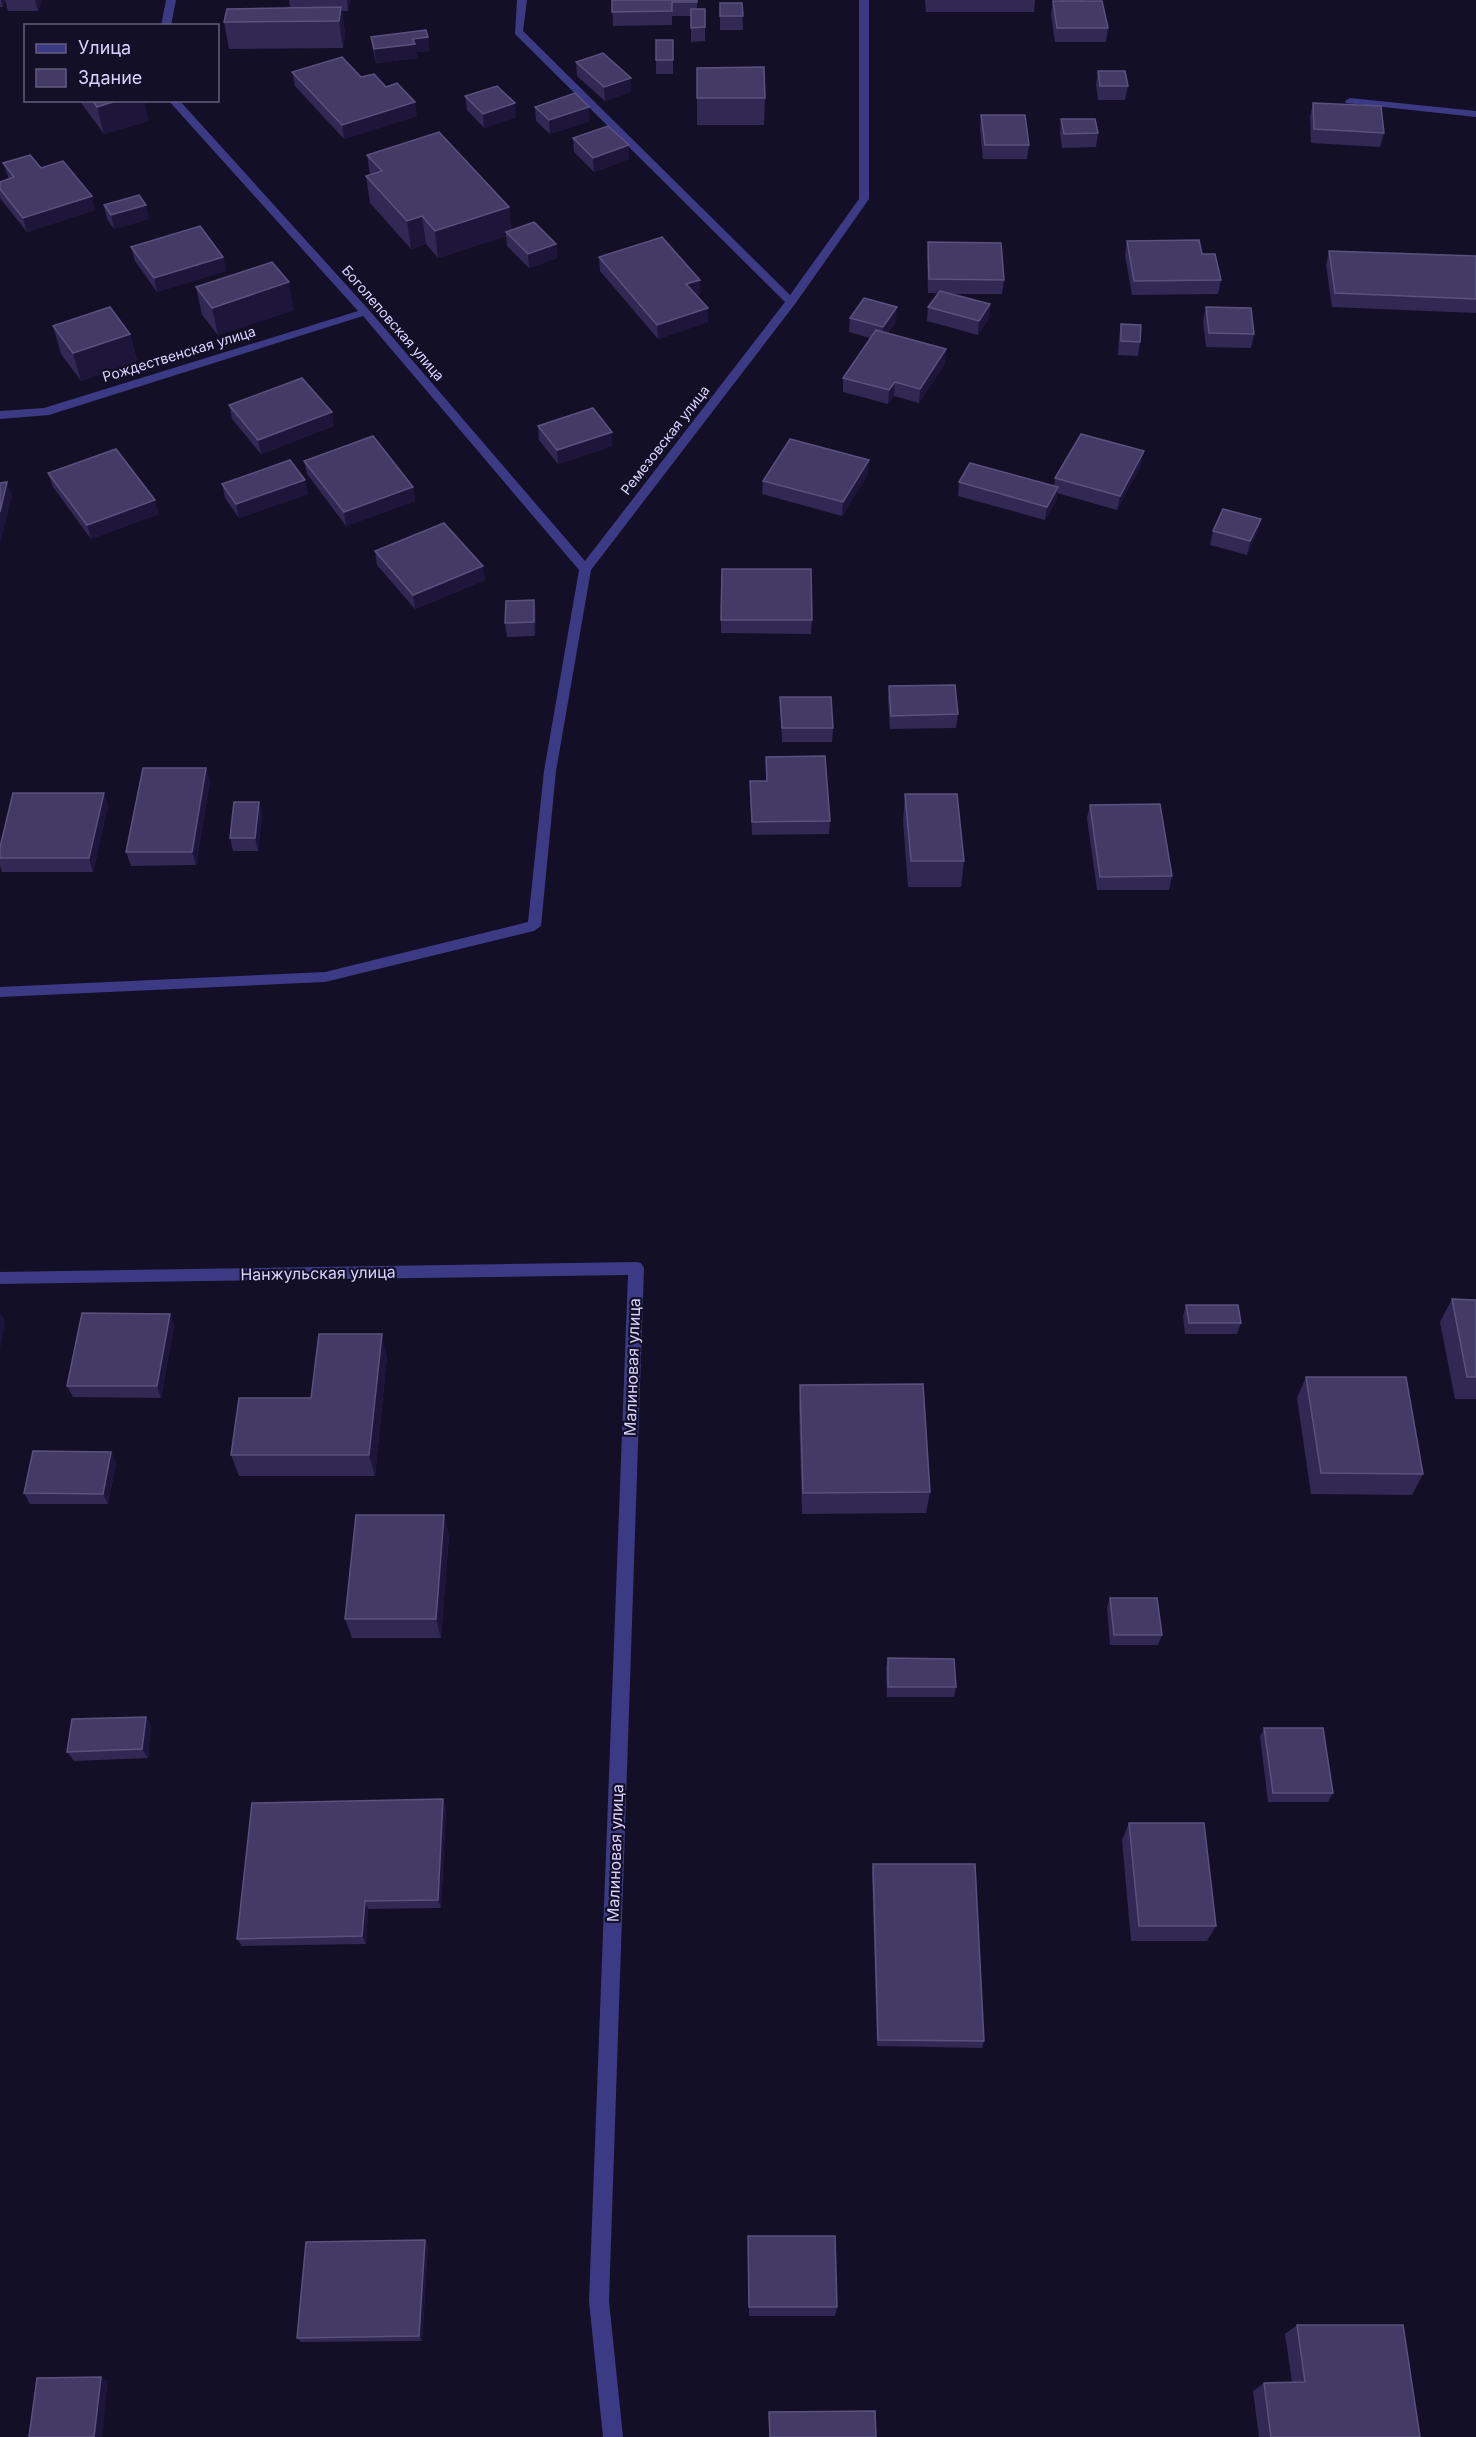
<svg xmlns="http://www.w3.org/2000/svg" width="1476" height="2437" font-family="Inter,sans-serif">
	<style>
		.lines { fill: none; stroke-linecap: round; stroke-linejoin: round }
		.minor { fill: #3d3a85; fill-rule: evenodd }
		.wall { fill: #312854 }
		.shaded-wall { fill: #1d163a }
		.building { fill: #433a66; stroke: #5a527e; stroke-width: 1.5 }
		.labels { text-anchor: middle; stroke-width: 4.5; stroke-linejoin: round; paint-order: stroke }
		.far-street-label { font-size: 14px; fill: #d9d4ff; stroke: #130f26 }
		.street-label { font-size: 16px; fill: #d9d4ff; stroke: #130f26 }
	</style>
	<rect width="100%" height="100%" fill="#130f26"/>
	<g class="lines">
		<!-- minor -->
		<g class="minor">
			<polygon points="166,0 176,0 171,26 161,26"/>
			<polygon points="517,0 527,0 523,31 790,295 859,199 859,0 869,0 869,199 795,304 591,570 556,771 541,926 534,931 325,982 0,997 0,987 325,972 528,922 544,771 579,570 363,316 49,415 0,419 0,411 44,408 358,311 168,100 179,100 369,310 585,561 785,302 515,34"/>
			<polygon points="1350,98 1476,111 1476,117 1346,103 1345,101"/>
			<polygon points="636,1262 641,1263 644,1268 609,2301 623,2437 603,2437 589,2301 628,1275 0,1284 0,1272"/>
		</g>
	</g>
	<!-- wall -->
	<g class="wall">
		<polygon points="0,0 42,0 38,11 8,11 5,0 3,7 0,7"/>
		<polygon points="289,0 350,0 348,11 342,11 345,34 343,48 229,49 224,22 290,8"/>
		<polygon points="612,0 697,0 697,9 705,9 705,41 691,42 691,16 672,16 672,25 613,26"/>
		<polygon points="925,0 1035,0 1034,12 926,12"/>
		<polygon points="1060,0 1083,0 1108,28 1106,42 1055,42 1051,15 1053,1 1060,1"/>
		<polygon points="720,3 742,3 743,30 720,30"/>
		<polygon points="371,37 430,51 416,52 417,58 376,63 373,51"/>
		<polygon points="673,40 673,74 656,74 656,60"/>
		<polygon points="576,62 631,78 631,92 605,101 577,76"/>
		<polygon points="697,68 765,98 764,125 697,125"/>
		<polygon points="1098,71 1128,86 1125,100 1098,100 1096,85"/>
		<polygon points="292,72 361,77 386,87 417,116 344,139 295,86"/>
		<polygon points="465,96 516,117 484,128 467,110"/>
		<polygon points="79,100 144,100 148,121 104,134"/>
		<polygon points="1313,103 1384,133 1380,147 1311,143 1310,117"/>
		<polygon points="535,107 590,121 550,134 536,121"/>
		<polygon points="981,115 1029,145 1027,159 983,159 980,129"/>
		<polygon points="1061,119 1098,133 1096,147 1062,148 1060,133"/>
		<polygon points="573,138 629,145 629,159 594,172 574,152"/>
		<polygon points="367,155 509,207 511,230 556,244 557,258 529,268 507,246 506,236 438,258 426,244 411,249 370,203 366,176 370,175"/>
		<polygon points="3,163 95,210 27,232 0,198 0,182 9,179"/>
		<polygon points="104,205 149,219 114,229 107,219"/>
		<polygon points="1127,241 1202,254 1221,280 1218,294 1132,295 1125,255"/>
		<polygon points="928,242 1004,280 1002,294 950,294 990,304 989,318 978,335 927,321 928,307 938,293 928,293 927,256"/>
		<polygon points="131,247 223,257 226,271 157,292 135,261"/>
		<polygon points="1329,251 1476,256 1476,313 1332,307 1326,265"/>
		<polygon points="599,257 700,294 696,295 708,308 708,322 658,339 600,271"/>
		<polygon points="196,287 294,310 218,335 202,315"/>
		<polygon points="1206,307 1254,334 1251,348 1206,347 1203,321"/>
		<polygon points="850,318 896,321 888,333 945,363 919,403 894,396 888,404 843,392 843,378 870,338 849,332"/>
		<polygon points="1121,324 1140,342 1138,356 1118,355 1119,338"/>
		<polygon points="53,326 130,334 137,361 81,381 61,354"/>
		<polygon points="229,405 334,426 261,454 232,419"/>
		<polygon points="538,426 612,446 558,464 539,440"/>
		<polygon points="304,461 413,487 415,501 346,526 307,474"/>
		<polygon points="1141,465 1117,510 1057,493 1056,501 1045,520 958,496 959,482 1054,486 1055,478"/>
		<polygon points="48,473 159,514 91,539 53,487"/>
		<polygon points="868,474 842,516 762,494 763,481"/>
		<polygon points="222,484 308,494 239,518 225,498"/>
		<polygon points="1261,519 1257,533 1247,555 1210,545 1213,531"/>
		<polygon points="375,551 485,580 415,609 377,565"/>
		<polygon points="534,600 536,614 535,636 507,637 505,623"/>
		<polygon points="721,620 812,620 811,634 721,633"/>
		<polygon points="889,686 958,714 956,728 890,729 888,699"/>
		<polygon points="780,697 833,728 832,742 782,742"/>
		<polygon points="766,757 830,821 829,834 752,835 750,781 766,781"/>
		<polygon points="206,768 210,781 196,865 131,866 126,852"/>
		<polygon points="104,793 108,806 93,872 2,872 0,866 0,847"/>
		<polygon points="905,794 964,861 961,887 908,887 903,821"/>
		<polygon points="259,802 262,816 258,851 233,851 230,838"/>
		<polygon points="1090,805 1172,876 1169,890 1097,890 1087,818"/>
		<polygon points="1452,1299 1476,1300 1476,1399 1455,1399 1440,1322"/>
		<polygon points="1186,1305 1241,1323 1237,1334 1185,1334 1183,1316"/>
		<polygon points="170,1314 174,1326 161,1398 73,1397 67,1386"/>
		<polygon points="387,1356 375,1476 239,1476 231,1455 311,1398"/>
		<polygon points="1306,1377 1423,1474 1412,1495 1311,1494 1297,1398"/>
		<polygon points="800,1385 930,1492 926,1513 802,1514 799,1407"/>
		<polygon points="111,1452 116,1463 108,1504 30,1504 24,1493"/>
		<polygon points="449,1535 441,1638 352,1638 345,1619"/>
		<polygon points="1110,1598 1162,1635 1158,1645 1110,1645 1107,1608"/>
		<polygon points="888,1658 956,1687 954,1697 887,1697 886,1668"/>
		<polygon points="146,1717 151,1726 148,1758 74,1761 67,1752"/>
		<polygon points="1264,1728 1333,1793 1328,1802 1268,1802 1260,1737"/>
		<polygon points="443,1799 446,1808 441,1908 368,1909 366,1944 242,1946 237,1939"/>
		<polygon points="1129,1823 1216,1926 1207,1941 1131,1941 1122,1840"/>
		<polygon points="873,1864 984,2041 982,2048 877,2046 872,1873"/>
		<polygon points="748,2236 837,2307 835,2316 749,2316"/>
		<polygon points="425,2240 428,2245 422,2341 301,2342 297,2338"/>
		<polygon points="1297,2325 1420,2437 1259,2437 1253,2391 1264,2383 1292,2382 1285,2334"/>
	</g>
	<!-- shaded-wall -->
	<g class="shaded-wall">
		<polygon points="1,0 5,0 3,7"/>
		<polygon points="35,0 42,0 38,11"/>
		<polygon points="347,0 350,0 348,11"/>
		<polygon points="341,7 345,34 343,48 339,21"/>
		<polygon points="428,37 430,51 416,52 417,58 376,63 374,49 413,39"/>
		<polygon points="631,78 631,92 605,101 604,87"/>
		<polygon points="119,100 144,100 148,121 104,134 97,107"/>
		<polygon points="415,102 417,116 344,139 342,125"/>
		<polygon points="515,103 516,117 484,128 483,114"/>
		<polygon points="589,107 590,121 550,134 549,120"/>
		<polygon points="629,145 629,159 594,172 593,158"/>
		<polygon points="92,196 95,210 27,232 23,218"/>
		<polygon points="146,205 149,219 114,229 111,215"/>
		<polygon points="509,207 511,234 506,232 506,236 438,258 435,231"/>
		<polygon points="422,216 426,244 411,249 407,221"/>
		<polygon points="556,244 557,258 529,268 528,254"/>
		<polygon points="223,257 226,271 157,292 154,278"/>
		<polygon points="700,280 700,294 687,298 686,284"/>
		<polygon points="289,282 294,310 218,335 212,308"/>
		<polygon points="990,304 989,318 978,335 979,321"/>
		<polygon points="897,307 896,321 882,341 883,327"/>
		<polygon points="708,308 708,322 658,339 657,325"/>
		<polygon points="130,334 137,361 81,381 73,353"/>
		<polygon points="946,349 945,363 919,403 920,389"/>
		<polygon points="895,382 894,396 888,404 889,390"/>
		<polygon points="332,412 334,426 261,454 258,440"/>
		<polygon points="612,432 612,446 558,464 557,450"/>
		<polygon points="1144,451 1141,465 1117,510 1120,496"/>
		<polygon points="869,460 868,474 842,516 843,502"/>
		<polygon points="305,480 308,494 239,518 236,504"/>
		<polygon points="7,482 12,496 0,545 0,512"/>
		<polygon points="413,487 415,501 346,526 344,512"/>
		<polygon points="1058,487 1056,501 1045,520 1047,507"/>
		<polygon points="155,500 159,514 91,539 87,525"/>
		<polygon points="1261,519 1257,533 1247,555 1250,541"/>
		<polygon points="483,566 485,580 415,609 413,595"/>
		<polygon points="534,600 536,614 535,636 534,622"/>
		<polygon points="206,768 210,781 196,865 192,852"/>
		<polygon points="104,793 108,806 93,872 89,858"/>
		<polygon points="259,802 262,816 258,851 255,838"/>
		<polygon points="0,1312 5,1322 0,1349"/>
		<polygon points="170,1314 174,1326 161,1398 157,1386"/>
		<polygon points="382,1334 387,1356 375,1476 369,1455"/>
		<polygon points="111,1452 116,1463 108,1504 103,1494"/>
		<polygon points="444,1515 449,1535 441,1638 436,1619"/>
		<polygon points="146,1717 151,1726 148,1758 142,1749"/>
		<polygon points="443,1799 446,1808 441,1908 438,1900"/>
		<polygon points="365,1901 368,1909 366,1944 362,1936"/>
		<polygon points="425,2240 428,2245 422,2341 419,2336"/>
		<polygon points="101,2377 108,2381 102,2437 94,2437"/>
	</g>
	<!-- building -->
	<g class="building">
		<polygon points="612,0 697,0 697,2 672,2 672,11 612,12"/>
		<polygon points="1053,1 1102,1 1108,28 1057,28"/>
		<polygon points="720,3 742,3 743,16 720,16"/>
		<polygon points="341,7 339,21 224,22 227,9"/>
		<polygon points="691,9 705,9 705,27 691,28"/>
		<polygon points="426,30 428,37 413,39 415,44 374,49 371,37"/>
		<rect x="656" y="40" width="17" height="20"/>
		<polygon points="603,53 631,78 604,87 576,62"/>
		<polygon points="342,57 361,77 374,74 386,87 397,83 415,102 342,125 292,72"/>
		<polygon points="764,67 765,98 697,98 697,68"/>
		<polygon points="1098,71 1125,71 1128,86 1100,86"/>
		<polygon points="497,86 515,103 483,114 465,96"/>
		<polygon points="575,93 589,107 549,120 535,107"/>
		<polygon points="92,100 119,100 97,107"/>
		<polygon points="1313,103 1381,106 1384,133 1314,129"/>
		<polygon points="981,115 1025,115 1029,145 985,145"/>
		<polygon points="1061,119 1095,119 1098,133 1064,134"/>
		<polygon points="608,126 629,145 593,158 573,138"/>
		<polygon points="439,132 509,207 435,231 422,216 407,221 366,176 382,171 367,155"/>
		<polygon points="30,155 41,168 63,161 92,196 23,218 0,189 0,182 14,177 3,163"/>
		<polygon points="139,195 146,205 111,215 104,205"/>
		<polygon points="534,222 556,244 528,254 506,232"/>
		<polygon points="200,226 223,257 154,278 131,247"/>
		<polygon points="662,237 700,280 686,284 708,308 657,325 599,257"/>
		<polygon points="1199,240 1202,254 1215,254 1221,280 1134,281 1127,241"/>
		<polygon points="928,242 1001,243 1004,280 929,279"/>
		<polygon points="1329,251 1476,256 1476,299 1335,293"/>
		<polygon points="272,262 289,282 212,308 196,287"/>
		<polygon points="940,291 990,304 979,321 928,307"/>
		<polygon points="864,298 897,307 883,327 850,318"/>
		<polygon points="110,307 130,334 73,353 53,326"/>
		<polygon points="1206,307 1251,308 1254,334 1209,333"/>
		<polygon points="1121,324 1141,325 1140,342 1121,341"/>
		<polygon points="876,330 946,349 920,389 895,382 889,390 843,378"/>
		<polygon points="302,378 332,412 258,440 229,405"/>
		<polygon points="593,408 612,432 557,450 538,426"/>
		<polygon points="1081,434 1144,451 1120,496 1055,478"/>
		<polygon points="373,436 413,487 344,512 304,461"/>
		<polygon points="790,439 869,460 843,502 763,481"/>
		<polygon points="116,449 155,500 87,525 48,473"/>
		<polygon points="290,460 305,480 236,504 222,484"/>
		<polygon points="970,463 1058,487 1047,507 959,482"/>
		<polygon points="7,482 0,512 0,483"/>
		<polygon points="1223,509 1261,519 1250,541 1213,531"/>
		<polygon points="444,523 483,566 413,595 375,551"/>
		<polygon points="722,569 811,569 812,620 721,620"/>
		<polygon points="534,600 534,622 505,623 506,601"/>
		<polygon points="955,685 958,714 891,716 889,686"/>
		<polygon points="780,697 831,697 833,728 782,728"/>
		<polygon points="825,756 830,821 752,822 750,781 767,781 766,757"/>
		<polygon points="143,768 206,768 192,852 126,852"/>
		<polygon points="13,793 104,793 89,858 0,858 0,847"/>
		<polygon points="905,794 957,794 964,861 911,861"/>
		<polygon points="234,802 259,802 255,838 230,838"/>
		<polygon points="1160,804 1172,876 1100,877 1090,805"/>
		<polygon points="1452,1299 1476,1300 1476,1377 1467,1377"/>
		<polygon points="1186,1305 1238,1305 1241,1323 1189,1323"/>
		<polygon points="82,1313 170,1314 157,1386 67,1386"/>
		<polygon points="319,1334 382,1334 369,1455 231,1455 239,1398 311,1398"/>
		<polygon points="1306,1377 1406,1377 1423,1474 1321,1473"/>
		<polygon points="923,1384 930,1492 803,1493 800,1385"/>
		<polygon points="33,1451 111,1452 103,1494 24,1493"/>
		<polygon points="356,1515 444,1515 436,1619 345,1619"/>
		<polygon points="1110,1598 1157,1598 1162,1635 1114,1635"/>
		<polygon points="888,1658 954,1659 956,1687 888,1687"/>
		<polygon points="146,1717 142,1749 67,1752 72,1719"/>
		<polygon points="1264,1728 1323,1728 1333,1793 1273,1793"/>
		<polygon points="443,1799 438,1900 365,1901 362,1936 237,1939 252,1803"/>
		<polygon points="1129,1823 1204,1823 1216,1926 1139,1926"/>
		<polygon points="873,1864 975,1864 984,2041 878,2040"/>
		<polygon points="748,2236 835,2236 837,2307 749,2307"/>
		<polygon points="425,2240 419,2336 297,2338 306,2242"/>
		<polygon points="1297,2325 1403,2325 1420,2437 1271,2437 1264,2383 1305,2382"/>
		<polygon points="101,2377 94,2437 29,2437 37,2378"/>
		<polygon points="875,2411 876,2437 770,2437 769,2412"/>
	</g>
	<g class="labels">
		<!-- far-street labels -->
		<g class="far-street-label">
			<text transform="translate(393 323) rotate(49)" y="5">Боголеповская улица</text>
			<text transform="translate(179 354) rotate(-17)" y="5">Рождественская улица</text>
			<text transform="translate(665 440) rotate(-52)" y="5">Ремезовская улица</text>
		</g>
		<!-- street labels -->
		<g class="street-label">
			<text transform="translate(318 1273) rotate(-1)" y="6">Нанжульская улица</text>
			<text transform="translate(632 1367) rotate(-88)" y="6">Малиновая улица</text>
			<text transform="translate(615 1853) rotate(-88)" y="6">Малиновая улица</text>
		</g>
	</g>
	<!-- legend -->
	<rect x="24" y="24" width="195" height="78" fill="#130f26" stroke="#625e7d" stroke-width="1.5"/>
	<rect x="36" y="44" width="30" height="9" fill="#3d3a85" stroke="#625e7d" stroke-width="1.5"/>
	<text x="78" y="54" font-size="18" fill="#d9d4ff">Улица</text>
	<rect x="36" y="69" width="30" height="18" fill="#433a66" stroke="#625e7d" stroke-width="1.5"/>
	<text x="78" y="84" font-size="18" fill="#d9d4ff">Здание</text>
</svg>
